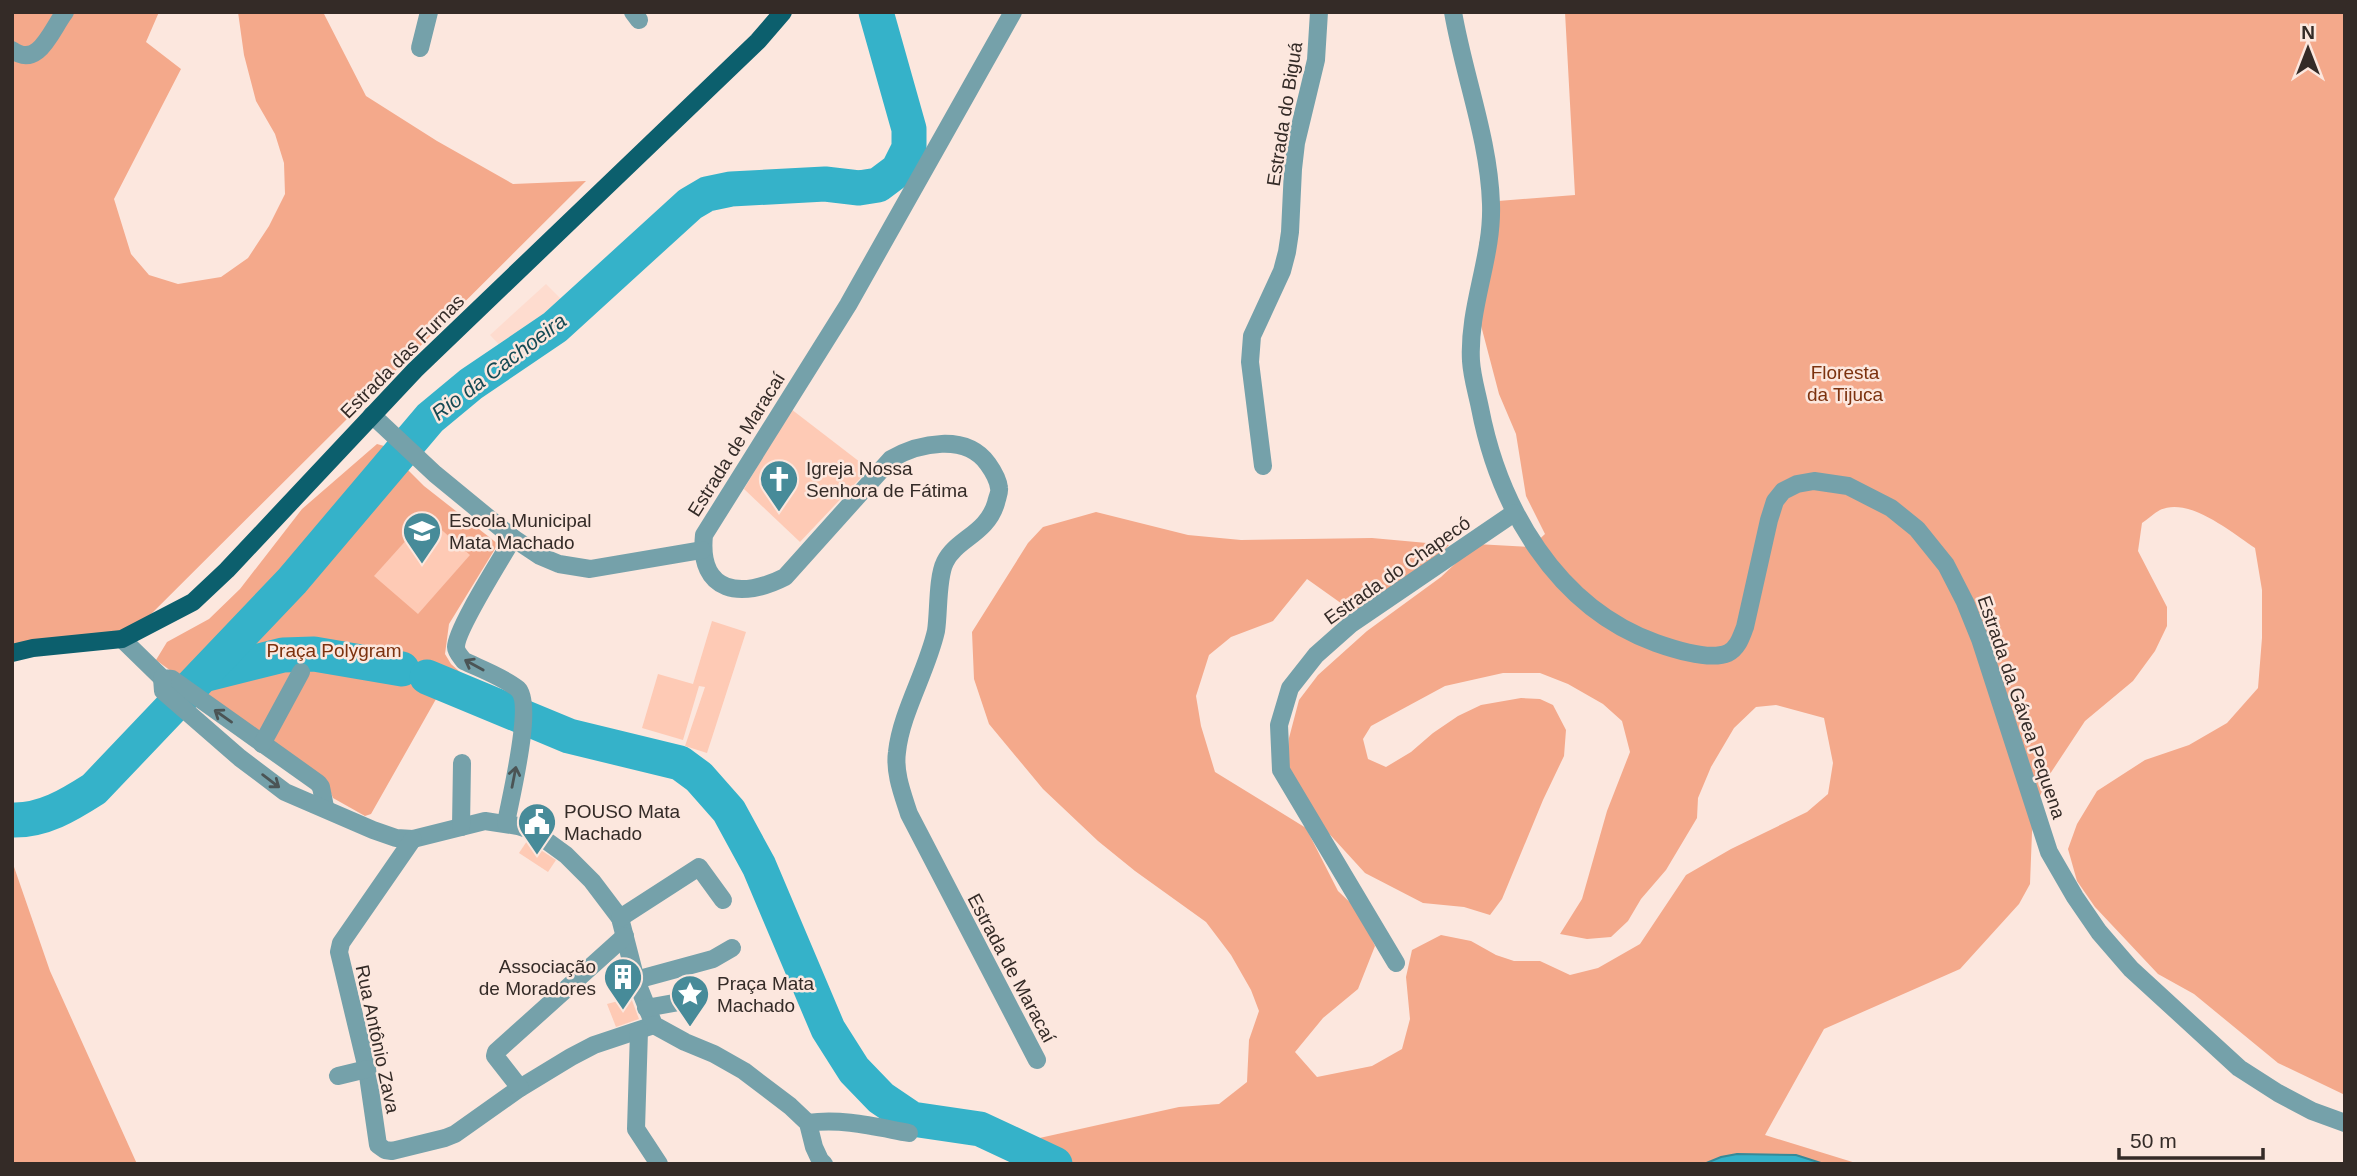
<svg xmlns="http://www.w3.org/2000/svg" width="2357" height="1176" font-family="Arial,sans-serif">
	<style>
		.built { fill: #fedccf }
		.green { fill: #f4a98b }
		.water { fill: #35b2c9; stroke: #358a98; stroke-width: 2 }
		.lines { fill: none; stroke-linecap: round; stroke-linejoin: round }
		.river { stroke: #35b2c9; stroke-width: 35 }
		.building { fill: #fecab5 }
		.minor { stroke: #75a1aa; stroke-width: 18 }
		.major { stroke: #0c5f6d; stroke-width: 18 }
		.oneway { stroke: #4b5455 }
		.labels { text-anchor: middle; stroke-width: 5; stroke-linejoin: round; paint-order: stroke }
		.street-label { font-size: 19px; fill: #342b27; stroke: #fce7de }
		.park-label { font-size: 19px; fill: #7c320f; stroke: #fce7de }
		.poi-label { font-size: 19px; fill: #342b27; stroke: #fce7de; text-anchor: start }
		.water-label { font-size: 21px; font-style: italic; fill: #164a54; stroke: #fce7de }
	</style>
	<rect width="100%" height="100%" fill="#fce7de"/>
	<!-- built -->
	<polygon class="built" points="546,284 570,308 507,353 490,335"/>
	<!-- green -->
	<g class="green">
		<polygon points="12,12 159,12 146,42 181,69 114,199 131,254 149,275 178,284 221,277 248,258 269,226 285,194 284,163 275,134 256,101 244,55 238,12 323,12 366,96 437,141 513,184 586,181 119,646 12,658"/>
		<path d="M1565,12h780v1083l-67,-32 -84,-69 -36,-20 -63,-67 -18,-26 -9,-32 9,-25 20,-33 48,-31 44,-15 38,-22 31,-35 4,-50v-48l-7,-42c-23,-15 -66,-52 -95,-38 -6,3 -12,9 -18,13l-4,28 29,56v19l-12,25 -22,30 -48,40 -37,56 -11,26 -5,29 -2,52 -11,20 -59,65 -136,60 -59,106 94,29 -138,-7 -17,7h-648l-47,-31 26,6 144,-32 40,-3 28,-22 2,-42 10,-29 -8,-21 -20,-35 -25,-33 -71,-51 -37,-30 -55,-52 -54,-65 -15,-45 -2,-47 56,-89 15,-16 53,-15 92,23 53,5 131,-2 77,7c-26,30 -60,52 -97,66l-45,-32 -34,42 -42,16 -22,18 -13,41 5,30 14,46 91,56 32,63 20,19 17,36 -17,43 -35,29 -28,34 22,25 55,-11 30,-17 8,-30 -4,-42 6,-27 29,-15 30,6 25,14 18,6h26l30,14 28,-7 42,-24 46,-69 45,-26 76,-37 21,-18 5,-31 -9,-45 -48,-13 -20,2 -22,21 -23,39 -13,31 -1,20 -31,52 -25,29 -13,22 -17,16 -24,2 -27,-5 22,-35 25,-88 23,-59 -8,-31 -19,-17 -35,-20 -28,-11h-37l-58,13 -74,40 -8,13 5,20 18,8 25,-15 22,-19 25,-17 23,-11 40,-7 19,1 13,6 13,25 -2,26 -21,44 -41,99 -12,16 -26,-8 -41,-4 -58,-30 -42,-46 -36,-59 2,-30 10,-38 19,-25 49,-44 74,-54 35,-33 55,3 14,-13 -19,-38 -10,-62 -17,-40 -21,-80 1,-71 19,-42 77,-6z"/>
		<polygon points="377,444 384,446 424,486 498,544 449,624 445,654 451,664 460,672 516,705 517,727 440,692 371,814 365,816 333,798 328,786 156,660 167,642 209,619 240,589 302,509"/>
		<polygon points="12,861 50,971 137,1164 12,1164"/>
	</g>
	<!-- water -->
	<polygon class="water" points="1737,1154 1796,1155 1824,1164 1704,1164 1721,1157"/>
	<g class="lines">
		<!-- river -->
		<g class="river">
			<polyline points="203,675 283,655 314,654 402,669"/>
			<polyline points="427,677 569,736 680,763 699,777 729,811 759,866 828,1029 854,1070 881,1098 912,1119 980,1129 1055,1164"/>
			<path d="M12,820c31,1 57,-15 82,-31l198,-208 138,-163 41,-34 84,-57 135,-123 17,-10 24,-5 94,-5 34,4 19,-3 20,-15 11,-22v-19l-33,-117"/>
		</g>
	</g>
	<!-- building -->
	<g class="building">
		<polygon points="791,409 869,469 800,542 744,489"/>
		<polygon points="427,517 470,555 418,614 374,576"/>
		<polygon points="712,621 746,632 707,753 685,746 705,687 699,686 683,740 642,728 658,674 693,684"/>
		<polygon points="527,841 556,860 548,872 519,853"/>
		<polygon points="627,987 639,1019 616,1027 607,1004 618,1001 614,992"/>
	</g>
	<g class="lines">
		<!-- minor -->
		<g class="minor">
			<polyline points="633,12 639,20"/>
			<path d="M1013,12l-165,293 -144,230c-6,59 38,64 81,42l106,-118c28,-16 75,-26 97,5 5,7 10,15 11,24 1,4 -2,10 -3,15 -9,31 -40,36 -51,59 -8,16 -6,50 -9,69 -9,40 -35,82 -39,121 -3,21 6,43 12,62l128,246"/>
			<path d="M1453,12c11,64 36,127 38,192 2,53 -23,103 -20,157 1,16 6,32 9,47 19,99 76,199 176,235 17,6 54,18 72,10 10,-5 13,-16 17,-26l24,-107 6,-19 8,-10 14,-7 17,-3 34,5 43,22 26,21 29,36 19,37 15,37 69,213 26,45 24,35 32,37 108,99 39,25 34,18 33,12"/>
			<polyline points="420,48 429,12"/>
			<path d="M12,50c27,19 39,-20 53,-38"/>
			<polyline points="372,415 435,474 513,538 540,556 559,564 590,569 702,550"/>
			<polyline points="1263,466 1250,362 1252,336 1282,271 1287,252 1290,232 1293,169 1296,143 1316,60 1319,12"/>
			<polyline points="122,639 162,678 172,679 318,783 321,787 325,807"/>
			<polyline points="162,678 163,691 240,758 285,792 373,830 396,838 413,839 485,821 518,826 533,831 566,855 592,881 620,918 636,980 654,1025 685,1042 714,1054 744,1071 790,1106 808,1123 814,1147 820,1160 824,1164"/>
			<polyline points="262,744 301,672"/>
			<path d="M506,823c4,-23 28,-119 12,-134 -15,-12 -37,-20 -54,-28 -3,-4 -8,-9 -8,-14 0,-18 46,-89 57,-109"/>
			<polyline points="461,827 462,763"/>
			<polyline points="413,839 341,943 339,952 367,1069 378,1145 385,1150 392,1151 445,1138 455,1134 520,1088 571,1057 594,1045 654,1025"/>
			<polyline points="620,918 699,867 723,900"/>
			<polyline points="1396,963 1281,770 1279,725 1290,688 1316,655 1351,624 1514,513"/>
			<polyline points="636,980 713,959 732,948"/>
			<polyline points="646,1008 696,999"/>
			<polyline points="639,1031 636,1129 659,1164"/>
			<polyline points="338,1076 367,1069"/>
			<polyline points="520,1088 495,1056 496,1052 625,936"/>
			<path d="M808,1123c34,-5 68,4 101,10"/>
		</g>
		<!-- major -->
		<polyline class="major" points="12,653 33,648 122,639 193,602 227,570 415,370 758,41 783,12"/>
	</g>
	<!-- one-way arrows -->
	<defs><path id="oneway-shaft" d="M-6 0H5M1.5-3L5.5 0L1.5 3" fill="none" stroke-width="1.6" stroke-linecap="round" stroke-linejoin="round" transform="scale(1.75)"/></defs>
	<g class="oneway">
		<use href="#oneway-shaft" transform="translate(474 665) rotate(-151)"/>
		<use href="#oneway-shaft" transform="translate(223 716) rotate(-145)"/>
		<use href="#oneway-shaft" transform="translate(514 777) rotate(-79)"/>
		<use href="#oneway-shaft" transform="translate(271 781) rotate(37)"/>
	</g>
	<!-- icons -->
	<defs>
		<g id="church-pin" transform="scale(2.0125)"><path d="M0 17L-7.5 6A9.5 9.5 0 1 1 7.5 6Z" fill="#478b99" stroke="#fce7de"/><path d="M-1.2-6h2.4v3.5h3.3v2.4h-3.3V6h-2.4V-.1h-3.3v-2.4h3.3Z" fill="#fff"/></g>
		<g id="school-pin" transform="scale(2.0125)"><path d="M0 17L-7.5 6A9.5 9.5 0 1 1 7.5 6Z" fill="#478b99" stroke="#fce7de"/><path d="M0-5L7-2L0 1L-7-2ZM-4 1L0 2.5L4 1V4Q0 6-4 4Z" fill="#fff"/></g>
		<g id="civic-pin" transform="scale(2.0125)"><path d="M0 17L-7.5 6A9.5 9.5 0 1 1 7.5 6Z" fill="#478b99" stroke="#fce7de"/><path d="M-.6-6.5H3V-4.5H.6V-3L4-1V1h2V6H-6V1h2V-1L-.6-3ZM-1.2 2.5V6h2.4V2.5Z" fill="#fff"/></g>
		<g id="building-pin" transform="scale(2.0125)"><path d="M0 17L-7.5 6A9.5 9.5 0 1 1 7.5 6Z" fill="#478b99" stroke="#fce7de"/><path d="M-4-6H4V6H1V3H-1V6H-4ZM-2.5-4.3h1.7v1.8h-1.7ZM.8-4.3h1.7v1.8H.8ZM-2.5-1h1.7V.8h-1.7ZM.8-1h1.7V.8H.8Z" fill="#fff"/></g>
		<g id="sight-pin" transform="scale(2.0125)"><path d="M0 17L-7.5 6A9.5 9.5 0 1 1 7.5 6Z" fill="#478b99" stroke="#fce7de"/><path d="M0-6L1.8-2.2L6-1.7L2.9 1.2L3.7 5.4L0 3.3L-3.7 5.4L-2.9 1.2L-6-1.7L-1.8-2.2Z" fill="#fff"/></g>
	</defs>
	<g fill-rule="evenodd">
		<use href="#church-pin" x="779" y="479"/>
		<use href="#school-pin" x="422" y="531"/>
		<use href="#civic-pin" x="537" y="822"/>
		<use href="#building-pin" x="623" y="977"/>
		<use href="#sight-pin" x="690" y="994"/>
	</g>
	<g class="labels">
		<!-- street labels -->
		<g class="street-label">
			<text transform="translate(1284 114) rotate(-81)" y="7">Estrada do Biguá</text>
			<text transform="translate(402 356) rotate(-45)" y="7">Estrada das Furnas</text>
			<text transform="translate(736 444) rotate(-58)" y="7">Estrada de Maracaí</text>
			<text transform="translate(1397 570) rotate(-35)" y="7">Estrada do Chapecó</text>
			<text transform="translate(2022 707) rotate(71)" y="7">Estrada da Gávea Pequena</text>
			<text transform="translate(1012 968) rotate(62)" y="7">Estrada de Maracaí</text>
			<text transform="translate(378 1039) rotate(78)" y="7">Rua Antônio Zava</text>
		</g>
		<!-- park labels -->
		<g class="park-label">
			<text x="1845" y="379">Floresta<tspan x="1845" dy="22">da Tijuca</tspan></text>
			<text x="334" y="657">Praça Polygram</text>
		</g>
		<!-- poi labels -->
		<g class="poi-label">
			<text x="806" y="475">Igreja Nossa<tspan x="806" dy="22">Senhora de Fátima</tspan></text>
			<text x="449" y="527">Escola Municipal<tspan x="449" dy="22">Mata Machado</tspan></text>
			<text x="564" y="818">POUSO Mata<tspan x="564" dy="22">Machado</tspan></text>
			<text x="596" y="973" text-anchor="end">Associação<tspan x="596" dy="22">de Moradores</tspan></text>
			<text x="717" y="990">Praça Mata<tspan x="717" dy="22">Machado</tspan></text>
		</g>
		<!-- water labels -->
		<g class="water-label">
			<text transform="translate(499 367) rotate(-37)" y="7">Rio da Cachoeira</text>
		</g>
	</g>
	<!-- border -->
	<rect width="2357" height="1176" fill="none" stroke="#342b27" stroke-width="28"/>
	<!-- north arrow -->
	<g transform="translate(2308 49)" stroke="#fce7de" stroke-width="5" paint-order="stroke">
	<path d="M0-5L12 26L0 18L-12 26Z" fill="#342b27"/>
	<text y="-10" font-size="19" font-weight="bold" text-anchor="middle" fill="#342b27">N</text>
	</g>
	<!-- scale -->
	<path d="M2119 1148v10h144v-10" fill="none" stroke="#342b27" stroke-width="3.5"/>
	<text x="2130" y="1148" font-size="21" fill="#342b27" stroke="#fce7de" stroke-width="5" paint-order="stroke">50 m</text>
</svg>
